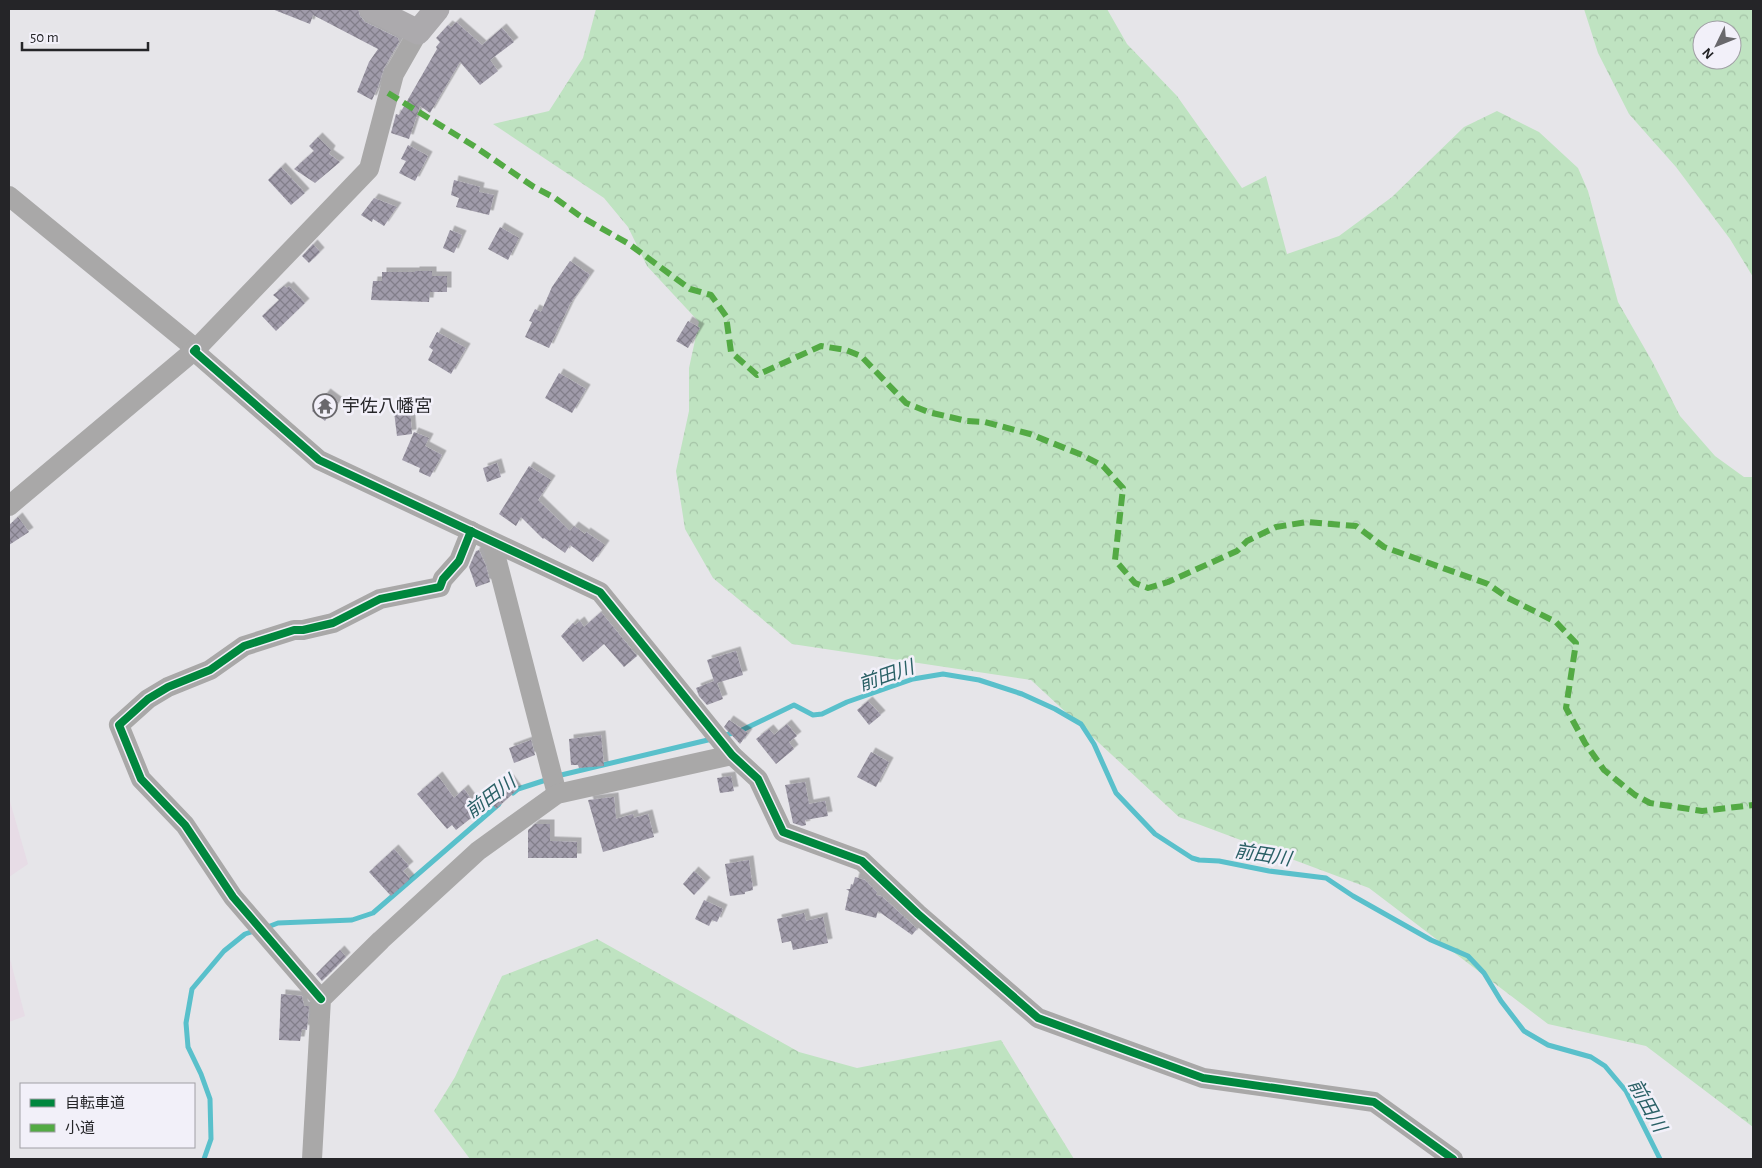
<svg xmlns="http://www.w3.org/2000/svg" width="1762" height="1168" font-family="'Alegreya Sans','Noto Sans JP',sans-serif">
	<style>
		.commercial { fill: #e7dce6 }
		.forest { fill: url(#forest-crowns); fill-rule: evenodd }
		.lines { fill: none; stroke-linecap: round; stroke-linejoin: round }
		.stream { stroke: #59c0cb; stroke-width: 5 }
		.building { fill: url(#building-cross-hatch); filter: url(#shadow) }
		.minor { stroke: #a9a8a8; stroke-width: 20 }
		.major { stroke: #acaaad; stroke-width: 25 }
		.quiet { stroke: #53aa44; stroke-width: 6; stroke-dasharray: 12 6; stroke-linecap: butt }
		.cycleway-casing { stroke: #f2f0f9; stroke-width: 11 }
		.cycleway { stroke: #00873e; stroke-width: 8 }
		.labels { text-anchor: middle; stroke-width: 5; stroke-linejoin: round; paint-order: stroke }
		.poi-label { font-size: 18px; fill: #252528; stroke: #f2f0f9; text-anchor: start }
		.water-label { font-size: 19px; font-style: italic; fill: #2a6066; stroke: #f2f0f9 }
	</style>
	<defs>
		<pattern id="forest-crowns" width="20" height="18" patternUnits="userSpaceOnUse" patternTransform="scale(1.25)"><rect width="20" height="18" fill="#bfe3c1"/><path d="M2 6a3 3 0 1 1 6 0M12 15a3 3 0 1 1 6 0" fill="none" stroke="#a4c3a6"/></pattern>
		<pattern id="building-cross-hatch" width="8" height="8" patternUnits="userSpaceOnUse" patternTransform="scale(1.25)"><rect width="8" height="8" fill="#a09baa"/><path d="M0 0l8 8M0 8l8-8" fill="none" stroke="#827e8a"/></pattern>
		<filter id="shadow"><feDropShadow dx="4.5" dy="-4.5" stdDeviation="0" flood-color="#0004"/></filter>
	</defs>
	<rect width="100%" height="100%" fill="#e6e5e9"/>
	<!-- commercial -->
	<g class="commercial">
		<polygon points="9,798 28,864 9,877"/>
		<polygon points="9,955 25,1016 9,1022"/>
	</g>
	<!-- forest -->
	<g class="forest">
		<polygon points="596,9 1107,9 1127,44 1177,96 1242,188 1266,176 1287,254 1339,236 1392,197 1464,127 1497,111 1539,132 1578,168 1588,191 1618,302 1653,363 1680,416 1715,456 1744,477 1753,477 1753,1127 1646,1046 1548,1024 1369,888 1179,817 1031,680 792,644 713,578 685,529 676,471 689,411 689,368 699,322 647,266 628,227 604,198 493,124 549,111 583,58"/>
		<path d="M1584,9h169v268l-23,-38 -54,-72 -47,-53 -31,-61zM1702,30h30v30h-30z"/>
		<polygon points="597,939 799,1052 857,1068 1001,1040 1074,1159 470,1159 434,1111 455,1077 502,976"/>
	</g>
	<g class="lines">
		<!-- stream -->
		<g class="stream">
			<polyline points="722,736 740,731 794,705 813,715 822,714 847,702 913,679 943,674 979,680 1022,694 1055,709 1081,724 1094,744 1116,793 1155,834 1192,858 1199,860 1219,861 1269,871 1326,878 1353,896 1431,940 1468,956 1484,973 1501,1001 1524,1031 1548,1045 1591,1057 1605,1066 1626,1091 1660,1159"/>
			<polyline points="557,776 712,739"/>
			<polyline points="513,793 518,789 549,779"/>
			<polyline points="265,928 278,923 352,920 373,913 499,804"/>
			<polyline points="204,1159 211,1139 210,1099 201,1074 188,1047 186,1023 192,989 224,951 245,934 257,930"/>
		</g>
	</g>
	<!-- building -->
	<g class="building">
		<polygon points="272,9 358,9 360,16 365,22 398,38 399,42 384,68 378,87 372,100 357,92 369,62 378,49 313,15 310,24"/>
		<polygon points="456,22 482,45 502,28 514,42 490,60 498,71 480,85 460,62 430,113 420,106 409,139 391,133 396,114 399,115 437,49 436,47 440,42 436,38 448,25 451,27"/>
		<polygon points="318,137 331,150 329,154 340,162 315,183 294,169 314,151 309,146"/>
		<polygon points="408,145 428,156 415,181 399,173 406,161 401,159"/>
		<polygon points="281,167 305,193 291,205 268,180"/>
		<polygon points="454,180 480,187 479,192 494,195 489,215 456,207 459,198 451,195"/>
		<polygon points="374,198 397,207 384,226 373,219 372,222 361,215"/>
		<polygon points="500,227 519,238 508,260 488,249"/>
		<polygon points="450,230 462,235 454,253 443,248"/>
		<polygon points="313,244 320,252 309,263 302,256"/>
		<polygon points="570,261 590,275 570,304 549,348 525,337 532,322 529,321 535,309 541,312 552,287"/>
		<polygon points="415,271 432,271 432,276 447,276 447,292 430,292 429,302 371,300 373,281 382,281 382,272 415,272"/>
		<polygon points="284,286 287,288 289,286 305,303 276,331 262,316 279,300 273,295"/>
		<polygon points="688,321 700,328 688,348 676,341"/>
		<polygon points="437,332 466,348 451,374 428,360 433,350 429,347"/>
		<polygon points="559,373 586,389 572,413 545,398"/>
		<polygon points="326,393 338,402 325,421 312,411"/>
		<polygon points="410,409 412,434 397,436 394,412"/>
		<polygon points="414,432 429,438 425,446 442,455 430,477 419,472 420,468 402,460"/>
		<polygon points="497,463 501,477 487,482 483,468"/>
		<polygon points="529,466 551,480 538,500 570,531 574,526 585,534 586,532 605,545 593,562 570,545 565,553 544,538 543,539 521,517 516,526 499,514"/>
		<polygon points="18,517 29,532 9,545 9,525"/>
		<polygon points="479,550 486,566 490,582 476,587 469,567 476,551"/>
		<polygon points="601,612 637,656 624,667 604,644 583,662 561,636 573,623 575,625 580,621 584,627"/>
		<polygon points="736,651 743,675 717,683 723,699 707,705 699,696 696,688 714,681 707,660"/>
		<polygon points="868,701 881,715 869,725 857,710"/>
		<polygon points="729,720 748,733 740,744 724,727"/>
		<polygon points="787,724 797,736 789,742 794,749 776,764 756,739 769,729 774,735"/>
		<polygon points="601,735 604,766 579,768 578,765 571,765 569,739"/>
		<polygon points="531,740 535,755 514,763 509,748"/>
		<polygon points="871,752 889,762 876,787 857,777"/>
		<polygon points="438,776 454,798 464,789 480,811 456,830 452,825 447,829 417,794"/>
		<polygon points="731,776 734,791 720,793 717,778"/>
		<polygon points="509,779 517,790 496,809 487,796"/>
		<polygon points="805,782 809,804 825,801 828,816 805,820 806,825 802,826 793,823 785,785"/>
		<polygon points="614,797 616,819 633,814 634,818 648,814 654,837 603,852 588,800"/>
		<polygon points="535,824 550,824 550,841 577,842 577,858 528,858 528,830"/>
		<polygon points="394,849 409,866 403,871 410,879 391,896 369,872"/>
		<polygon points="749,860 753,890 745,892 745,894 730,896 725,864"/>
		<polygon points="694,871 706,882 694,895 683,884"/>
		<polygon points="855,877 865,880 877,892 876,895 881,896 888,902 917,929 912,935 878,911 876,918 845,910 849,891 846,889 850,889 851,884 853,885"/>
		<polygon points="704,900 723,909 717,922 712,920 709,926 695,919"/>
		<polygon points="804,913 806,921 823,917 828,943 793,950 791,941 782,943 777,919"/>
		<polygon points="340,950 346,957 322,981 316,974"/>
		<polygon points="281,994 302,996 304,1006 309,1006 307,1030 302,1029 300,1041 279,1040"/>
	</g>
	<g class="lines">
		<!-- minor -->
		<g class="minor">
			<polyline points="9,196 196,349"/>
			<polyline points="194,351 319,460 600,592 732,755 758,779 783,832 862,861 918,914 1038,1018 1203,1078 1374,1102 1453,1159"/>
			<polyline points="9,506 196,349 369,169 394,74 418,32"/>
			<polyline points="492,542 557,794"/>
			<polyline points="321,999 233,897 185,825 141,779 119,725 148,699 168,687 210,670 244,646 294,630 303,630 333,623 380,599 440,587 443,579 459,561 471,531"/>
			<polyline points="312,1159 321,999 381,940 478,851 557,794 732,755"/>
		</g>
		<!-- major -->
		<polyline class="major" points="372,9 418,32 437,9"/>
		<!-- quiet -->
		<polyline class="quiet" points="388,93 474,146 534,187 555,198 580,216 629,244 690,289 711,295 726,316 731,352 757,375 821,346 846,350 861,356 906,403 928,412 967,421 985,422 1030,434 1082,455 1103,466 1123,488 1115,560 1135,583 1148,588 1168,582 1237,551 1247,541 1276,527 1307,522 1356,526 1384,547 1488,584 1508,598 1556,622 1576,643 1566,708 1585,743 1604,770 1635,795 1650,803 1702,811 1753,805"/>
		<!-- cycleway casing -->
		<g class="cycleway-casing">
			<g id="cycleway">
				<polyline points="196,349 194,351 319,460 600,592 732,755 758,779 783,832 862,861 918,914 1038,1018 1203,1078 1374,1102 1453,1159"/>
				<polyline points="321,999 233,897 185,825 141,779 119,725 148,699 168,687 210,670 244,646 294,630 303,630 333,623 380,599 440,587 443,579 459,561 471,531"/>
			</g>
		</g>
		<!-- cycleway -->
		<use href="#cycleway" class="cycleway"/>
	</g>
	<!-- icons -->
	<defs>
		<g id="temple-ring" transform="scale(1.25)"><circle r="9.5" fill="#f2f0f9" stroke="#69686c" stroke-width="1.5"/><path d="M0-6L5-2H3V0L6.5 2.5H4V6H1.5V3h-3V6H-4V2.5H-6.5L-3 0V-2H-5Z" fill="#69686c"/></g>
	</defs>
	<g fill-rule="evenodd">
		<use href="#temple-ring" x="325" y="406"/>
	</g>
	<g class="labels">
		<!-- poi labels -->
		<g class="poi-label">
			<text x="342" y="412">宇佐八幡宮</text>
		</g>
		<!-- water labels -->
		<g class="water-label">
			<text transform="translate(886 675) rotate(-19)" y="7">前田川</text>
			<text transform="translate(490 796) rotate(-37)" y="7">前田川</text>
			<text transform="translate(1263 854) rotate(9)" y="7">前田川</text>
			<text transform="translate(1648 1105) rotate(61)" y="7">前田川</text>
		</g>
	</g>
	<!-- border -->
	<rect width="1762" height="1168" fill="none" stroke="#252528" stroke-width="20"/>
	<!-- legend -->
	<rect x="20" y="1083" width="175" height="65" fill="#f2f0f9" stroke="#a09fa5"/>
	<rect x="30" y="1099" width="25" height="8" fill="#00873e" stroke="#a09fa5"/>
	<text x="65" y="1108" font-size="15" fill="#252528">自転車道</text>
	<rect x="30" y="1124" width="25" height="8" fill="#53aa44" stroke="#a09fa5"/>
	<text x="65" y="1133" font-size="15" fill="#252528">小道</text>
	<!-- north arrow -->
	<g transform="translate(1717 45) rotate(227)"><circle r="24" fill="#f2f0f9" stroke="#a09fa5"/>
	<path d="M0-4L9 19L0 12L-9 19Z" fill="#69686c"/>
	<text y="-8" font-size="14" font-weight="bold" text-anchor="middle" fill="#252528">N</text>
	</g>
	<!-- scale -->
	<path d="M22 42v8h126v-8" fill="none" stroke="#252528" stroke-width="2.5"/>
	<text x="30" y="42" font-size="15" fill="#252528" stroke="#f2f0f9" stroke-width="4" paint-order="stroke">50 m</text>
</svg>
